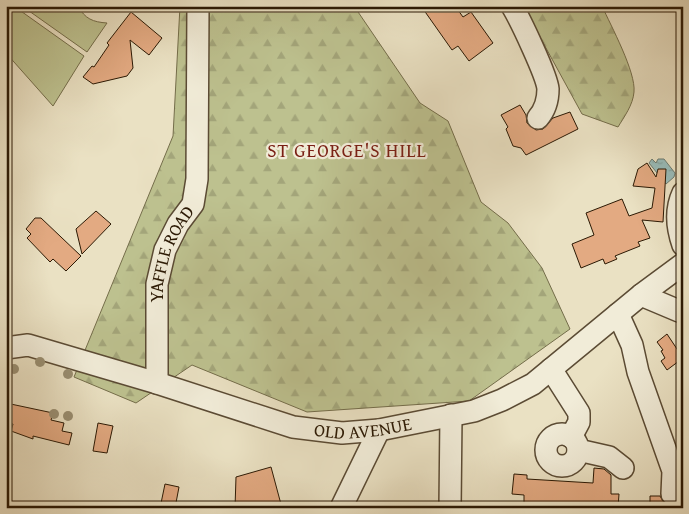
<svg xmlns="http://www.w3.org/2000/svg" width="689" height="514" font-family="'Gentium Book Plus',serif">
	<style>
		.green { fill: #bdc18f; stroke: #746d4a }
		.forest { fill: url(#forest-firs); stroke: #746d4a }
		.water { fill: url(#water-ripples); stroke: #6d7b71 }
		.building { fill: #e3aa82; stroke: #2b1904 }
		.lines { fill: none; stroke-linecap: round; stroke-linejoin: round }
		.minor-casing { stroke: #5b4b34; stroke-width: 24 }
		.minor { stroke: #f1ecd8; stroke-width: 21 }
		.tree { fill: #998e71 }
		.labels { text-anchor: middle; stroke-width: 4.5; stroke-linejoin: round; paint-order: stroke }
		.street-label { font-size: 18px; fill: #2b1904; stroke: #f1ecd8 }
		.neighbourhood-label { font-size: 19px; letter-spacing: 1px; fill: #7a1f14; stroke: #f1ecd8 }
	</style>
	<defs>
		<pattern id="forest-firs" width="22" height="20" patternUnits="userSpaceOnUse" patternTransform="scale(1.25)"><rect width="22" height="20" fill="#bdc18f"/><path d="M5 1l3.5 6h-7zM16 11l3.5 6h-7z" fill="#a3a57a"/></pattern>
		<pattern id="water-ripples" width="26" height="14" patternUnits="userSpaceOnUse" patternTransform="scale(1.25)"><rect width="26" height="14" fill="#99bcb9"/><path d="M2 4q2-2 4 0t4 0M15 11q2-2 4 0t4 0" fill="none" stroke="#84a19d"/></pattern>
	</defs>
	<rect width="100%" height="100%" fill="#eae1c3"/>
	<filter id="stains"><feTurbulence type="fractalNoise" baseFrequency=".004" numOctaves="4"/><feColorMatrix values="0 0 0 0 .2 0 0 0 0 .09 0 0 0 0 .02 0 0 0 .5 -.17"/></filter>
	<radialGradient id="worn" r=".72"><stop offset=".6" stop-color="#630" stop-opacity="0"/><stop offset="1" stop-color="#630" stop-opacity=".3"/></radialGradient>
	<!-- green -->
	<g class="green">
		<path d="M22,6h56c7,13 15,16 29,17l-20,29z"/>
		<polygon points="18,9 84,56 53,106 6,53 6,18 12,10"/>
	</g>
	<!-- forest -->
	<g class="forest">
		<polygon points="180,6 354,6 420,103 448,121 481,202 508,223 542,268 570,329 469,401 307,412 192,365 136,403 74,377 173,136"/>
		<path d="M523,6h79c9,20 34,66 32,86 -1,13 -10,25 -16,35l-36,-13z"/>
	</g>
	<!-- water -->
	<polygon class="water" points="652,159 656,163 658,159 664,159 675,173 674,177 666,184 649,163"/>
	<!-- building -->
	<g class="building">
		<polygon points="421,6 455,6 463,17 471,12 493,43 469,61 458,46 452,50"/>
		<polygon points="131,12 162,38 149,55 130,40 133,68 127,76 93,84 83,77 92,66 94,67 109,45 107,43"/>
		<polygon points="520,105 526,115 527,123 536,130 543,129 553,118 570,112 578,129 526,155 521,148 513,146 506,129 508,127 501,115"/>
		<polygon points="647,163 656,177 658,169 666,169 663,222 642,220 650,238 638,242 640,246 615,256 617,259 605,264 603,259 581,268 572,244 594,235 586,213 622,199 629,216 652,208 655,188 633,186 638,169"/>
		<polygon points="96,211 111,224 82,254 76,229"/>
		<polygon points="35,218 41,218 81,256 66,271 53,259 50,262 27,238 31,234 26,229"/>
		<polygon points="667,334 683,358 667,370 661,361 665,358 661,351 663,350 657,342"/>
		<polygon points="6,403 53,413 51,420 64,423 62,431 72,433 69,445 33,436 33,439 11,431 13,424 6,423"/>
		<polygon points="98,423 113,426 107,453 93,451"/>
		<polygon points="271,467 282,508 235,508 236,477"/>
		<polygon points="594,468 604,469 611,475 611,494 619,494 618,508 524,508 524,495 512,494 514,474 527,475 527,479 593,483"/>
		<polygon points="165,484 179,487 175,508 160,508"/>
		<polygon points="650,496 660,496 665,504 671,506 677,505 683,500 683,508 650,508"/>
	</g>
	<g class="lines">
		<!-- minor casing -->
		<g class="minor-casing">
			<g id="minor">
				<path d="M512,6c8,13 35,70 36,83 0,12 -3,21 -10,29"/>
				<path d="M683,193c-8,17 -6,35 0,52"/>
				<polyline points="641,295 679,311 683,310"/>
				<polyline points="618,314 632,345 638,372 673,471 672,494"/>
				<path id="s1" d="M6,348l22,-3 129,38 136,44 49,6 37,-3 95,-19 28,-11 31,-16 108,-89 42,-31"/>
				<polyline points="551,369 579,413 579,422 571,437"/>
				<path id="s2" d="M157,383v-99l8,-34 13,-26 15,-20 4,-25 1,-173"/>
				<circle cx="562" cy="450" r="16"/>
				<polyline points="578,450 609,457 623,468"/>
				<polyline points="341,508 379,430"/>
				<polyline points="450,508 451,415"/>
			</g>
		</g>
		<!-- minor -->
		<use href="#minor" class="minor"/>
	</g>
	<!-- trees -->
	<g class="tree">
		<circle cx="40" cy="362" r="5"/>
		<circle cx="14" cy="369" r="5"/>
		<circle cx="68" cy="374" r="5"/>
		<circle cx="54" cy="414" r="5"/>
		<circle cx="68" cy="416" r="5"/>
	</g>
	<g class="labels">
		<!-- street labels -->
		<g class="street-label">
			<text dy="6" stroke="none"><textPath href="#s2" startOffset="132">YAFFLE ROAD</textPath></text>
			<text dy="6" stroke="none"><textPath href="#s1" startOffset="370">OLD AVENUE</textPath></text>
		</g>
		<!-- neighbourhood labels -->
		<g class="neighbourhood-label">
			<text x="347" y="157">ST GEORGE'S HILL</text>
		</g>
	</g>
	<!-- margin -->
	<rect width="689" height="514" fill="none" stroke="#eae1c3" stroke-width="25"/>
	<rect x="8" y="8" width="674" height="499" fill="none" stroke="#2b1904" stroke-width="2.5"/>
	<rect x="12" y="12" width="664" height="489" fill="none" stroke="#2b1904"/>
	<rect width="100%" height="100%" filter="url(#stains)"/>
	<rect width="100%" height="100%" fill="url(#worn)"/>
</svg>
